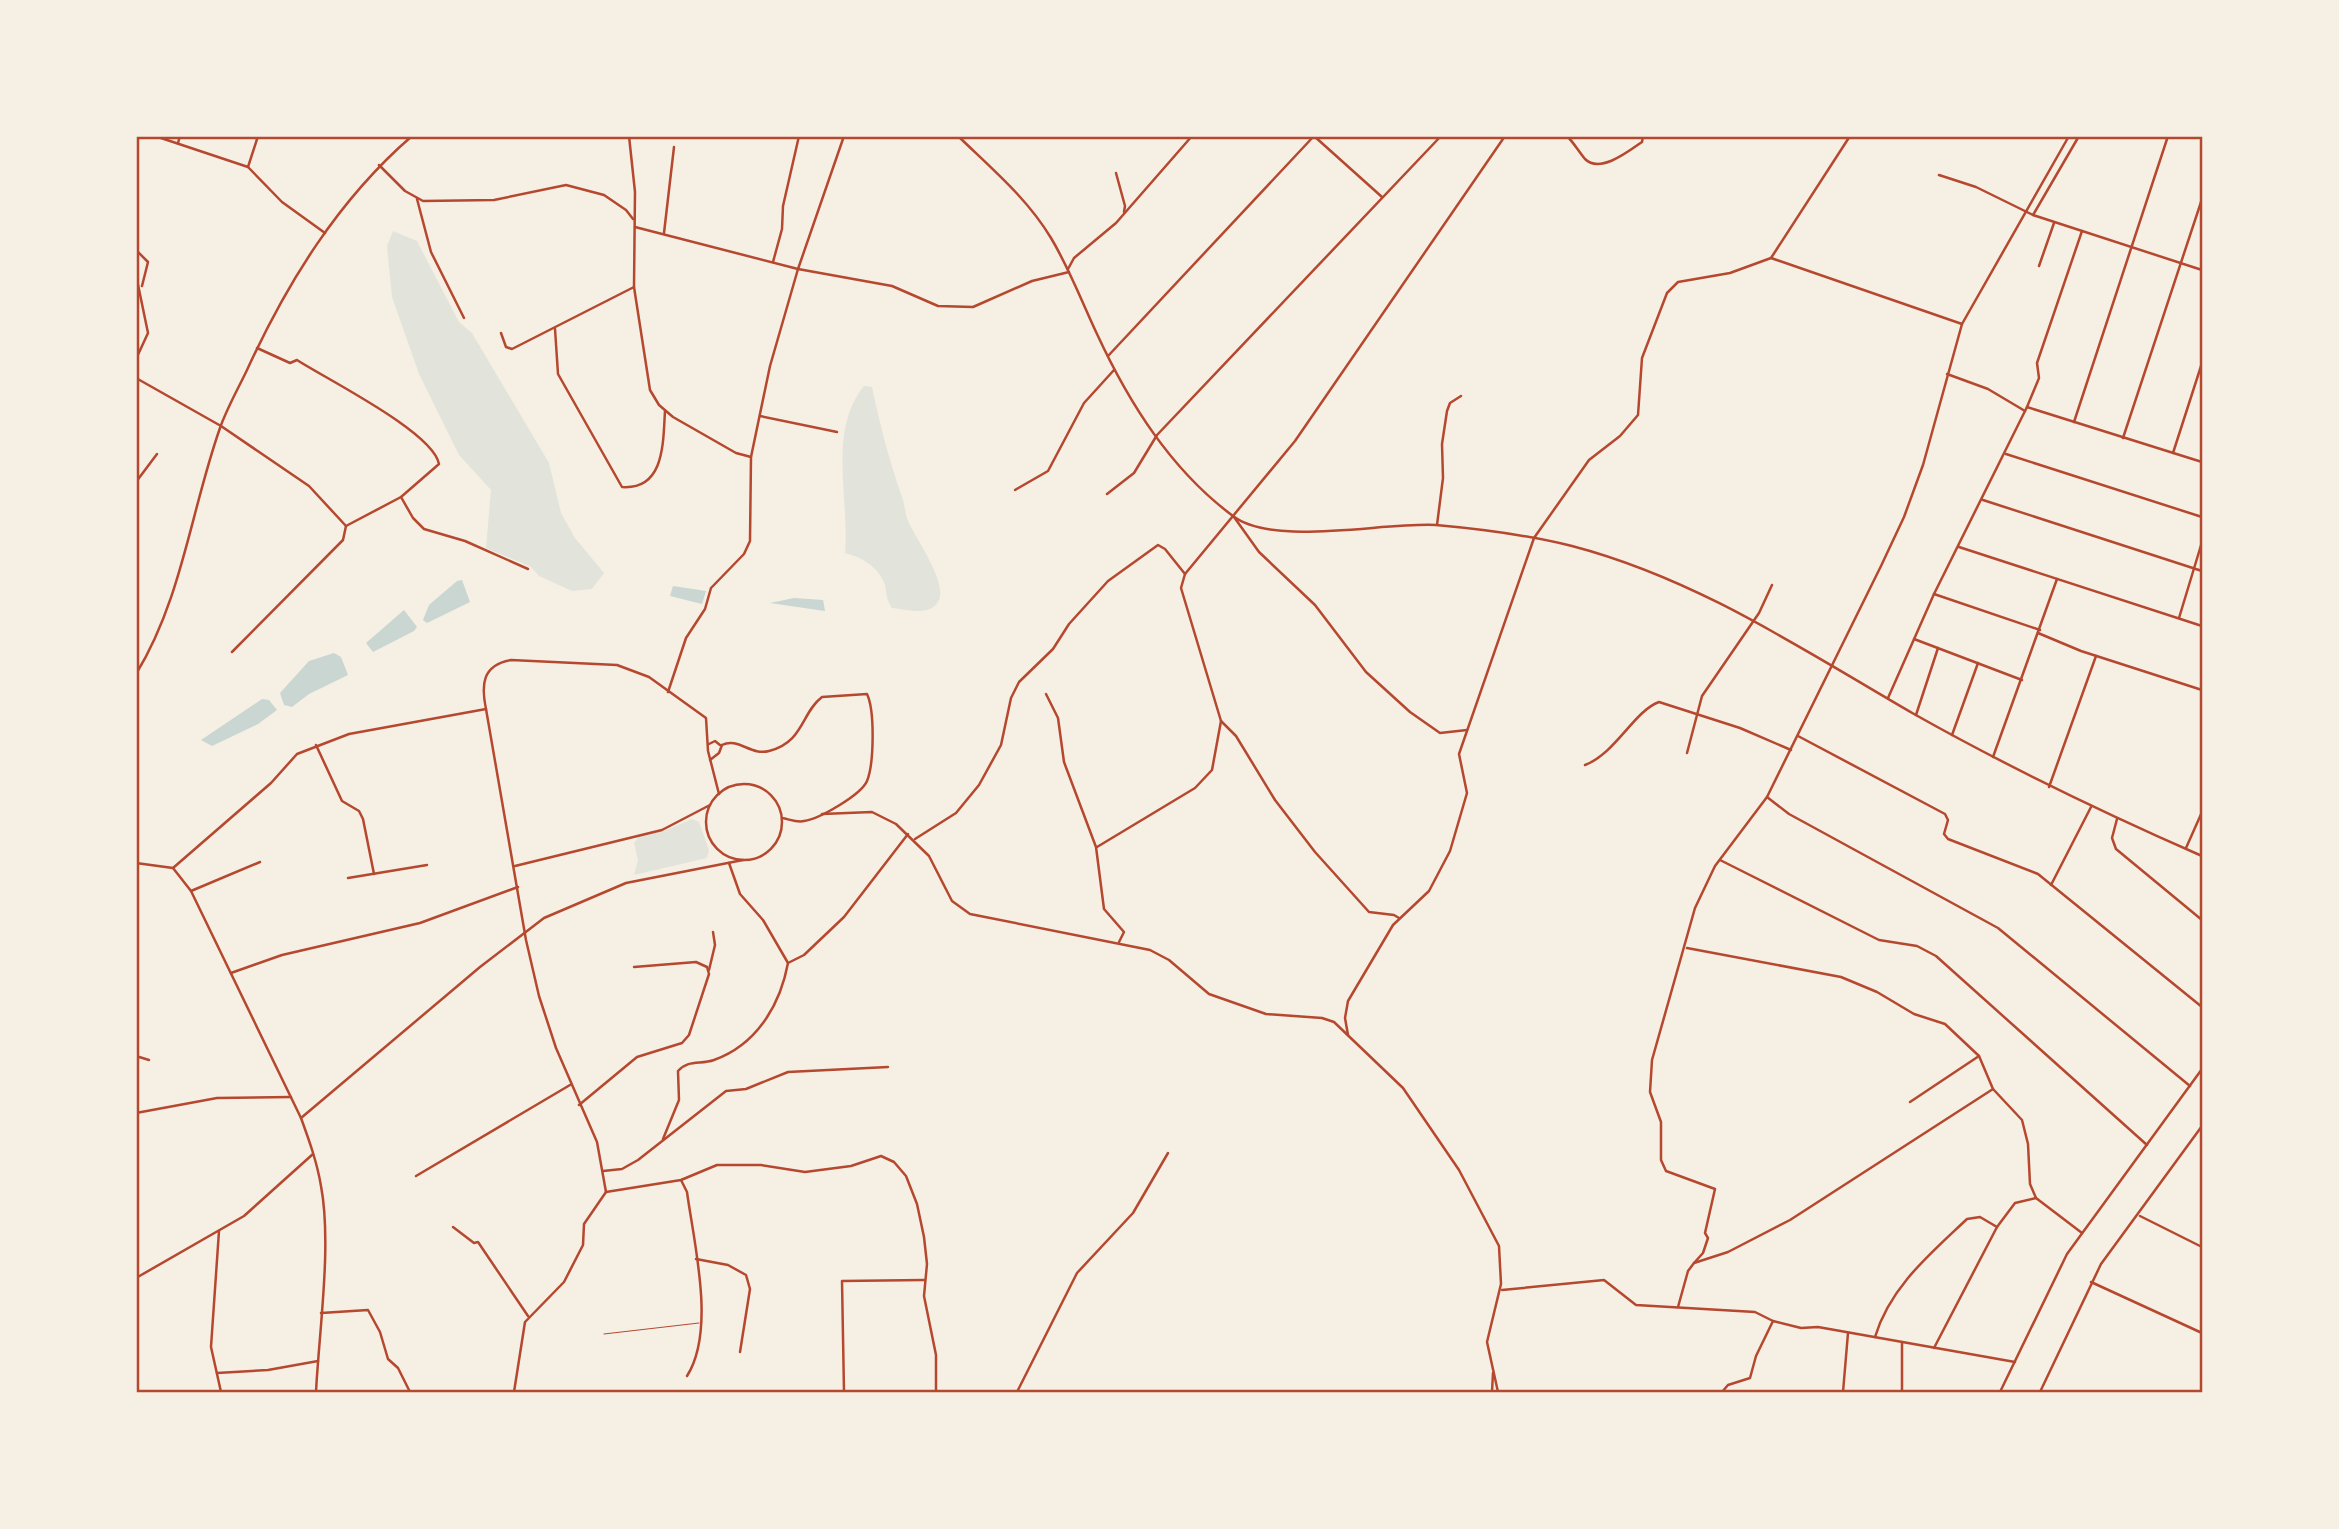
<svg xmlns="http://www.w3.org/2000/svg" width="2339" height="1529" font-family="'PT Sans Narrow',sans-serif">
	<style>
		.green { fill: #e2e4dc }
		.water { fill: #c9d6d2 }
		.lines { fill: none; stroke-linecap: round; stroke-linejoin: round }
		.service { stroke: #b5482f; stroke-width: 1 }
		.minor { stroke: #b5482f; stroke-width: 2.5 }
		.tertiary { stroke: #b5482f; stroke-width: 2.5 }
		.neatline { fill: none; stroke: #b5482f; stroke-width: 2.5 }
	</style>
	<rect width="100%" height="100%" fill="#f6efe4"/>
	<!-- green -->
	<g class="green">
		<polygon points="393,231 417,241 459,322 472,333 549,463 561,513 575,538 604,573 592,589 572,591 539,576 531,567 486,548 491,490 459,455 419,374 392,297 387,246"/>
		<path d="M864,386l8,1c8,38 17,73 30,110 3,8 3,18 7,26 7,16 40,61 29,79 -10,15 -32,7 -46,6 -8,-12 -4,-18 -9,-28 -7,-15 -23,-23 -38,-27 5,-52 -18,-122 19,-167z"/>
		<polygon points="692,819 699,822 709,850 707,858 634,875 638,860 634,843 639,836 664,831"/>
	</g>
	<!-- water -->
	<g class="water">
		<polygon points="462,580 470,602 427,623 423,620 429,605 457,581"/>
		<polygon points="673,586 706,591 702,604 670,596"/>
		<polygon points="794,598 823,600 825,611 770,603"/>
		<polygon points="404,610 417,627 414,631 373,652 366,643"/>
		<polygon points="334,653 341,657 348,675 309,694 292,707 284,705 280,693 309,661"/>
		<polygon points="262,699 269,700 277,710 258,724 212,746 201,740"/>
	</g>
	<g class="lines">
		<!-- service -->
		<polyline class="service" points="604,1334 699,1323"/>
		<!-- minor -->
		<g class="minor">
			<polyline points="155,136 248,167"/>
			<polyline points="258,136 248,167 282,202 325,233"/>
			<polyline points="629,136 635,192 634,287 650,390 659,405 673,417 736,453 751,457"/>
			<polyline points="1314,136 1382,197"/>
			<path d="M1567,136c7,7 12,16 18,23 15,15 44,-8 57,-17l1,-6"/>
			<polyline points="178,143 180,136"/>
			<polyline points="379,165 405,191 423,201 494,200 566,185 604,195 626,210 633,219"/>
			<polyline points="1116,173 1125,206 1124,212"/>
			<polyline points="1939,175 1976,187 2033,215 2202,270"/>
			<polyline points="417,199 431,252 464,318"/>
			<polyline points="2033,215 2079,136"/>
			<polyline points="635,227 798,269 892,286 938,306 973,307 1032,281 1069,272"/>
			<polyline points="664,233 674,147"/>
			<polyline points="136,250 148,262 142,286"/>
			<polyline points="1771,258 1962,324"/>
			<polyline points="773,262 782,229 783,206 799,136"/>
			<polyline points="2039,266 2054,223"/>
			<polyline points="1068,269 1074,258 1116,223 1192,136"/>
			<polyline points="136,275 148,333 136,359"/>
			<path d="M555,329l3,45 64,113c43,3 41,-45 43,-76"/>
			<polyline points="501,333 506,347 512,349 634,287"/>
			<polyline points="1108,356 1314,136"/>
			<polyline points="1947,374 1988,389 2025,411"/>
			<polyline points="2027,407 2039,378 2037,363 2082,231"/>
			<polyline points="760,416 837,432"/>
			<polyline points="2074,422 2168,136"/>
			<polyline points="221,426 309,486 346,526"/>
			<polyline points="2123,438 2202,199"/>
			<polyline points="2173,453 2202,363"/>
			<polyline points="2006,454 2202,517"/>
			<polyline points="136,482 157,454"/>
			<polyline points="1015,490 1048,471 1084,403 1114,370"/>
			<polyline points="1107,494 1134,473 1157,435 1441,136"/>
			<polyline points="401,497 413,518 424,529 465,541 528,569"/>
			<polyline points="1983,500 2202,571"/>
			<polyline points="1234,517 1259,552 1315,605 1366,672 1410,712 1440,733 1467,730"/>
			<polyline points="1437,525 1443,478 1442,444 1447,411 1450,403 1461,396"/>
			<polyline points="1959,547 2202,626"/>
			<polyline points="1934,594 2040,630"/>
			<polyline points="2179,618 2202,542"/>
			<polyline points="2038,633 2081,651 2202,690"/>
			<polyline points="1914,639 2022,680"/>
			<path d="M232,652l111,-112 3,-14 55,-29 38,-33c-6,-32 -111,-84 -142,-104l-7,3 -33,-15"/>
			<polyline points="668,692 686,638 705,609 711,588 744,554 750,541 751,457 770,366 798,269 844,136"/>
			<polyline points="1046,694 1058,718 1064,762 1096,847 1104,909 1124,932 1119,942"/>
			<polyline points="1888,698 1934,594 2027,407 2202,462"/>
			<polyline points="486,709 526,940 539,996 556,1048 597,1142 606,1192"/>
			<polyline points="1916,715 1938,648"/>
			<polyline points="1952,735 1978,663"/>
			<polyline points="1798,736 1945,814 1948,820 1944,834 1948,839 2038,874 2202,1007"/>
			<polyline points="709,744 715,741 720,745"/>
			<polyline points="316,745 342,801 359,811 363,819 374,874"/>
			<path d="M722,745c16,-8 29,11 47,6 35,-9 32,-38 53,-54l45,-3c8,17 7,70 0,87 -6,14 -48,38 -63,40 -7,2 -15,-2 -22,-3"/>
			<polyline points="1687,753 1702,696 1759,613 1772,585"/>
			<polyline points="1993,757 2057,579"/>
			<polyline points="710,760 719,753 722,745"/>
			<path d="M1585,765c31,-12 49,-54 74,-63l81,26 51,22"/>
			<circle cx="744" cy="822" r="38"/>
			<polyline points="2049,787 2096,656"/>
			<polyline points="1767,797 1789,814 1998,928 2190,1086"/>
			<polyline points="822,814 872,812 896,824 929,856 952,901 970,914 1150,950 1169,960 1209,994 1266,1014 1322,1018 1334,1022 1403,1088 1459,1170 1499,1246 1501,1284 1487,1342 1498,1392"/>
			<polyline points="2117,819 2112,838 2116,849 2202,920"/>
			<polyline points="915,839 956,813 979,785 1001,745 1011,698 1019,682 1053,649 1069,624 1108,581 1158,545 1165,549 1185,574"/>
			<polyline points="1097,847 1195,788 1212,770 1221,721"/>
			<polyline points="2186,848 2202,812"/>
			<polyline points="1720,860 1879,940 1917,946 1936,956 2147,1145"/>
			<polyline points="729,863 740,894 763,920 788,963"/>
			<polyline points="515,866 662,830 710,805"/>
			<path d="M173,868l98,-85 26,-29 52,-20 137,-25c-5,-24 -4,-44 25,-49l106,5 32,12 57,41 2,33 11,43"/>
			<polyline points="348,878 427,865"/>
			<polyline points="2051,885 2091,807"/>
			<polyline points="191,891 260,862"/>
			<polyline points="1399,918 1394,915 1369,912 1315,852 1275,800 1236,736 1221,721 1181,588 1185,574 1295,441 1505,136"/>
			<polyline points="1687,948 1841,977 1877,992 1914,1014 1945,1024 1979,1056 1993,1089 2022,1120 2028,1144 2030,1184 2036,1198 2082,1233"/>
			<polyline points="709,970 715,945 713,932"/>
			<polyline points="231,973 282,955 420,923 518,887"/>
			<polyline points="1348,1035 1345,1018 1348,1001 1393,925 1429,891 1450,851 1467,793 1459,754 1534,538 1589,460 1620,436 1638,415 1642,358 1667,293 1678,282 1730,273 1771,258 1850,136"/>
			<polyline points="136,1056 149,1060"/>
			<polyline points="1910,1102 1979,1056"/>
			<polyline points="579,1105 637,1057 682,1043 689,1035 709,974 707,967 696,962 634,967"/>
			<polyline points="136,1113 217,1098 291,1097"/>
			<polyline points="301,1118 480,967 544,918 626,883 743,860"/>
			<path d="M663,1139l16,-39 -1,-29c11,-12 22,-6 36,-11 42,-15 66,-54 74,-97l16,-8 40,-38 64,-83"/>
			<polyline points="603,1171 622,1169 638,1160 726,1091 746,1089 788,1072 888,1067"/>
			<polyline points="416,1176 570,1085"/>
			<path d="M681,1180l6,12c7,52 29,138 0,184"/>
			<polyline points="606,1192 681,1180 717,1165 761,1165 805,1172 851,1166 881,1156 894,1162 906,1176 917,1204 924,1237 927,1264 924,1296 936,1355 936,1392"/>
			<polyline points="2140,1216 2202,1247"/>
			<polyline points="453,1227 474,1243 478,1242 528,1316"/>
			<polyline points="219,1231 211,1347 221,1392"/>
			<polyline points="696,1259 728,1265 746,1275 750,1289 740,1352"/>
			<polyline points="1694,1263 1703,1253 1708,1238 1705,1233 1715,1189 1666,1171 1661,1160 1661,1122 1650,1092 1652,1060 1695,908 1715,866 1767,797 1881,566 1904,517 1923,465 1962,324 2069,136"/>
			<polyline points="136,1278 244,1216 313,1154"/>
			<polyline points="2091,1282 2202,1333"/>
			<polyline points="1502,1290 1604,1280 1636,1305 1755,1312 1773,1321 1801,1328 1818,1327 2015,1362"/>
			<polyline points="1678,1307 1688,1271 1694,1263 1728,1252 1790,1220 1993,1089"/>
			<polyline points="321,1313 368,1310 380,1332 388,1359 398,1368 410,1392"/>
			<path d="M1875,1337c15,-50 55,-83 92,-118l13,-2 17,10"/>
			<polyline points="1934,1348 1997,1227 2015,1203 2036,1198"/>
			<polyline points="217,1373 268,1370 318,1361"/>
			<polyline points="514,1392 525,1322 564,1282 583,1245 584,1224 606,1192"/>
			<polyline points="844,1392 842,1281 924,1280"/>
			<polyline points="1017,1392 1077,1273 1133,1213 1168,1153"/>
			<polyline points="1492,1392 1493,1373"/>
			<polyline points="1722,1392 1728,1385 1750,1378 1756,1356 1773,1321"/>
			<polyline points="1843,1392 1848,1333"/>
			<polyline points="1902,1392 1902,1343"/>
			<polyline points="2040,1392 2101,1264 2202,1126"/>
		</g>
		<!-- tertiary -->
		<g class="tertiary">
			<path d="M958,136c33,32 69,62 93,102 18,30 31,64 46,96 32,69 74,136 136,182 40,31 150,6 203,9 45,4 92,10 136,21 126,33 231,104 342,168 94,53 190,99 288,142"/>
			<polyline points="136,378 221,426"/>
			<path d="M136,674c46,-75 55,-164 84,-246 7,-20 18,-39 27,-58 40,-87 91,-170 165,-234"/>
			<path d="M136,863l37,5 18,23 110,227c8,22 16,44 20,68 11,58 -2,146 -5,206"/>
			<polyline points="2000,1392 2067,1254 2202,1069"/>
		</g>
	</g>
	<!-- border -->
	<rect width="2339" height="1529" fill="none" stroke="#f6efe4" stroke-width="276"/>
	<rect x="138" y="138" width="2063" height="1253" class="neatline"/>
</svg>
